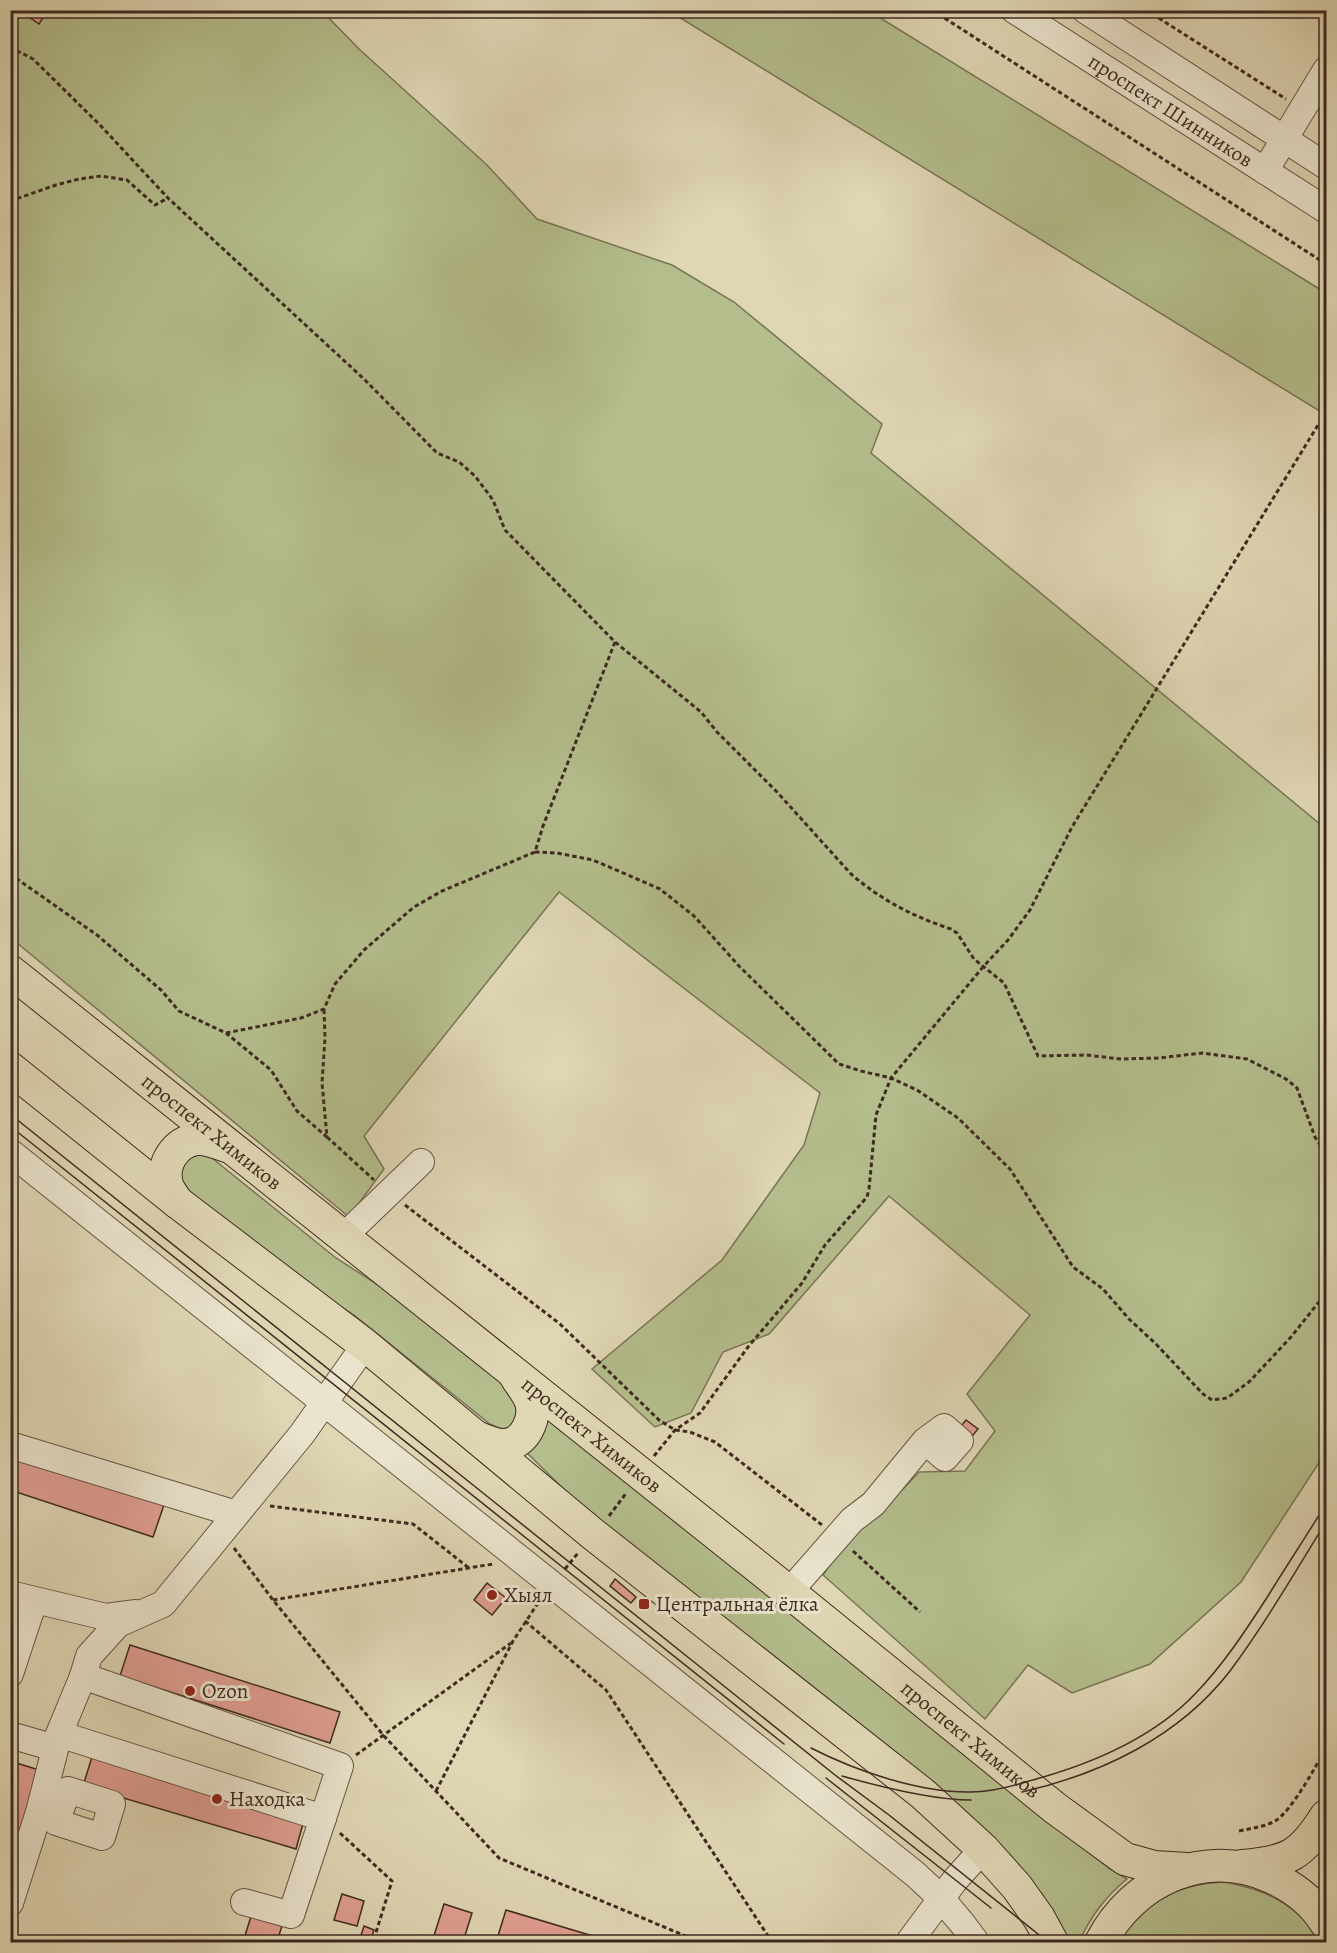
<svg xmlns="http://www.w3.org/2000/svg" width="1337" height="1953" font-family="Alegreya,serif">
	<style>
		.green { fill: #b4bd8c; stroke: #797456; stroke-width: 1.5 }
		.building { fill: #e09e92; stroke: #3e2a20; stroke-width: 1.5 }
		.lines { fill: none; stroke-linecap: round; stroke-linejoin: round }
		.minor-casing { stroke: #665545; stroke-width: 28 }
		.major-casing { stroke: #3e2a20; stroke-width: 34 }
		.path { stroke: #3e2a20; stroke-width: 3; stroke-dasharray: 4.5 3; stroke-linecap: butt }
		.minor { stroke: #eae4ce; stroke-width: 26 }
		.major { stroke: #dfd6b4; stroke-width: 32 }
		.tram { stroke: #3e2a20; stroke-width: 1.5 }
		.poi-dot { fill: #8f2418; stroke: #eae4ce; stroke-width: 2 }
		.labels { text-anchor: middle; stroke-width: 6; stroke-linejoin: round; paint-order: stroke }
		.street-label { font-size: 21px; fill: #3e2a20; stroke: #eae4ce }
		.poi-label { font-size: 21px; fill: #3e2a20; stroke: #eae4ce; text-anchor: start }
	</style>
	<rect width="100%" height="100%" fill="#dfd6b4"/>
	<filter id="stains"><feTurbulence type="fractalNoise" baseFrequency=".00333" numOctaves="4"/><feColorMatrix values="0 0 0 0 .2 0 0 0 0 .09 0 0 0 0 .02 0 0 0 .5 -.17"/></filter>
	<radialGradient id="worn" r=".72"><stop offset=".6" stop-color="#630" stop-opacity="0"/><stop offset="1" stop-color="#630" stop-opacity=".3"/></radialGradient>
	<!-- green -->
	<g class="green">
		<polygon points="10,11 322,11 359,49 486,164 537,219 672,265 734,302 882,424 871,453 1326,829 1326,1452 1241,1582 1150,1664 1072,1693 1028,1665 985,1719 823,1575 849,1537 877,1517 919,1472 965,1471 995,1431 967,1394 1030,1315 889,1196 769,1334 723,1352 691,1413 655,1427 592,1369 722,1260 804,1145 820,1093 559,892 364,1136 384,1169 349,1217 11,938"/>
		<polygon points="669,11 869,11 1326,293 1326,415"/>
		<path d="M192,1153l15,1 5,4 124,100 61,39 119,95 8,14 -14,22 -9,1 -11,-5 -136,-109 -65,-42 -103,-83c-11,-21 -7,-19 6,-37z"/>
		<path d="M550,1416l470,383 90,70 17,10c-22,18 -36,37 -48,63h-12l-489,-439 -52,-51c12,-11 18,-21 24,-36z"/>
		<path d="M1223,1882c39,6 78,23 96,60h-201c24,-41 59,-57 105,-60z"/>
	</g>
	<!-- building -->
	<g class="building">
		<polygon points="29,10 48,10 39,24 26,15"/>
		<polygon points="966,1420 978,1429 969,1440 958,1430"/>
		<polygon points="10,1452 165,1502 153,1537 10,1490"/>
		<polygon points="615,1579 636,1597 631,1603 610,1586"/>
		<polygon points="487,1583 506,1598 492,1615 474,1600"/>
		<polygon points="10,1603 23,1607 10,1650"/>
		<polygon points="130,1645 340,1712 330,1743 120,1676"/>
		<polygon points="92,1757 304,1820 296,1849 83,1786"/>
		<polygon points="10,1761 39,1770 10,1870"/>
		<polygon points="342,1894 364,1901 357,1926 334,1920"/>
		<polygon points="444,1904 472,1913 463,1942 432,1942"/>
		<polygon points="253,1910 284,1919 277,1942 243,1942"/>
		<polygon points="506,1910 613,1942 510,1942 497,1939"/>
		<polygon points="364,1926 374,1930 370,1942 359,1942"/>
	</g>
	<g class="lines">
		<!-- minor casing -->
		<g class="minor-casing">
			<g id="minor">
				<path id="s1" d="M1014,10l312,200"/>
				<polyline points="1085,10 1326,166"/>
				<polyline points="1265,171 1326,70"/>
				<path d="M10,1152l905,722c24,21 43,42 61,68"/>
				<polyline points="343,1237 421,1162"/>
				<polyline points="10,1445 236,1514"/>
				<polyline points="789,1592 852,1520 873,1504 925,1441 944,1427 960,1441 945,1458 925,1441"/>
				<polyline points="10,1594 106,1617 136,1613"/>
				<polyline points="10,1674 34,1601"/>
				<polyline points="59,1734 323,1818 340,1766 83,1676"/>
				<polyline points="10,1735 55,1748"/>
				<polygon points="68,1790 112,1804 102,1837 56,1822"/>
				<polyline points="244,1902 291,1915 323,1818"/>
				<polyline points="10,1903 39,1812 59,1734 83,1676 89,1656 118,1624 163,1604 302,1434 365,1345"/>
				<polyline points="909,1942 955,1880 983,1849"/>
			</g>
		</g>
		<!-- major casing -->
		<g class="major-casing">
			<g id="major">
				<path id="s2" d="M10,971l779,621 266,216 70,51 29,8 33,2"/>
				<polyline points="10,1068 177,1202 365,1345 594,1535 923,1794 983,1849 1017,1887 1039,1918 1052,1942"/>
				<path d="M177,1202c-3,-5 -8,-11 -10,-17 -6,-21 8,-43 30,-46 12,-1 22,5 33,8"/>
				<path d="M478,1438c9,3 18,8 28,7 19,-2 30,-26 25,-43 -3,-9 -10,-17 -15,-25"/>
				<path d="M1242,1866c46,-4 59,-10 84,-50"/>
				<path d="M1101,1942c32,-62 104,-95 170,-65 23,10 42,25 55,46"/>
			</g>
		</g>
		<!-- path -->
		<g class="path">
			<polyline points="932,10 1326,264"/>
			<polyline points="1146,10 1286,99"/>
			<polyline points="10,20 16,10"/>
			<path d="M10,47l23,12 67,66 68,73 196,181 73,74 22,9 16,14 18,24 12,30 110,112 86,70 16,20 60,60 74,82c30,26 63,43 100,55l6,4 17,26 30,24 34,73 48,-1 35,4 38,-1 43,-5 45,6 39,20 11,9 18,49 11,17"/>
			<polyline points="1320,120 1326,124"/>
			<polyline points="10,201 56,185 79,179 101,176 127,180 155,205 168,198"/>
			<polyline points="535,852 557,853 593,860 660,889 694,916 739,966 839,1064 861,1071 891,1078 917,1090 958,1118 1010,1169 1073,1267 1103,1289 1129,1319 1156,1344 1203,1394 1212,1400 1227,1398 1249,1382 1291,1337 1326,1293"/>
			<polyline points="10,874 97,935 161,990 179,1011 226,1033 271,1070 297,1111 327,1137 322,1083 325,1038 324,1009"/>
			<polyline points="226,1033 301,1018 324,1009 335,984 364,950 414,907 442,891 535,852 543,826 615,642"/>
			<polyline points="327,1137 374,1180"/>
			<polyline points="405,1205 560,1324 659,1420 675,1430 690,1432 715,1442 822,1525"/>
			<polyline points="654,1456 675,1430 700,1413 748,1347 802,1283 825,1245 867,1197 869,1189 876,1115 891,1078 983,967 1008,940 1030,910 1072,827 1326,412"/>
			<polyline points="270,1506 413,1524 469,1568"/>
			<polyline points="609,1516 627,1492"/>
			<polyline points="234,1548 273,1600 384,1736 499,1858 700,1942"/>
			<polyline points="853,1551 920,1612"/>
			<polyline points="565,1569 578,1553"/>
			<polyline points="273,1600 493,1564"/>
			<polyline points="525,1621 606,1690 772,1942"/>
			<polyline points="356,1755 511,1643"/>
			<polyline points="436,1791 513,1641 540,1600"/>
			<path d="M1239,1831c13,-3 25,-4 36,-10 17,-10 40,-54 51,-72"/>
			<polyline points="340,1833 392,1881 373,1942"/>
		</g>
		<!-- minor -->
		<use href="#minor" class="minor"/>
		<!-- major -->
		<use href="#major" class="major"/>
		<!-- tram -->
		<g class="tram">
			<polyline points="10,1114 835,1775 889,1815 1048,1942"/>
			<polyline points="10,1126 784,1744"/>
			<path d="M811,1748c45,23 109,45 160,44 20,0 39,-5 58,-11 60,-16 122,-41 166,-87 29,-30 51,-64 73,-98 19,-31 39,-61 58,-92"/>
			<path d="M842,1776c39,11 90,24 129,24"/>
			<polyline points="826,1778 991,1908"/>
			<path d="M1022,1792c79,-18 157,-55 208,-121 35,-47 65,-99 96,-149"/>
		</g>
	</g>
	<!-- markers -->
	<g class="poi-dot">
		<circle cx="492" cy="1595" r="6"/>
		<rect x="638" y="1598" width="12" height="12" rx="3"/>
		<circle cx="190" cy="1691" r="6"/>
		<circle cx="217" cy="1799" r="6"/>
	</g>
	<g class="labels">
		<!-- street labels -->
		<g class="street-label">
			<text dy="7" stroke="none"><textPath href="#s1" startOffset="186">проспект Шинников</textPath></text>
			<text dy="7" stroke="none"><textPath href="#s2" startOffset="258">проспект Химиков</textPath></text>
			<text dy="7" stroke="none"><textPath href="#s2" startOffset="744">проспект Химиков</textPath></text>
			<text dy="7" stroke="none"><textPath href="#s2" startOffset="1230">проспект Химиков</textPath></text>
		</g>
		<!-- poi labels -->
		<g class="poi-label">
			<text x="504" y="1602">Хыял</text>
			<text x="656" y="1611">Центральная ёлка</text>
			<text x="202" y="1698">Ozon</text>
			<text x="229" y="1806">Находка</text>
		</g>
	</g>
	<!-- margin -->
	<rect width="1337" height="1953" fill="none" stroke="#dfd6b4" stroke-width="36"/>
	<rect x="12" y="12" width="1313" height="1929" fill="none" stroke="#3e2a20" stroke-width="3"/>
	<rect x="18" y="18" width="1301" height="1917" fill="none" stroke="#3e2a20" stroke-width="1.5"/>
	<rect width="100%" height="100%" filter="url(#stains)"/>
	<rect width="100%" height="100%" fill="url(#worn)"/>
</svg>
